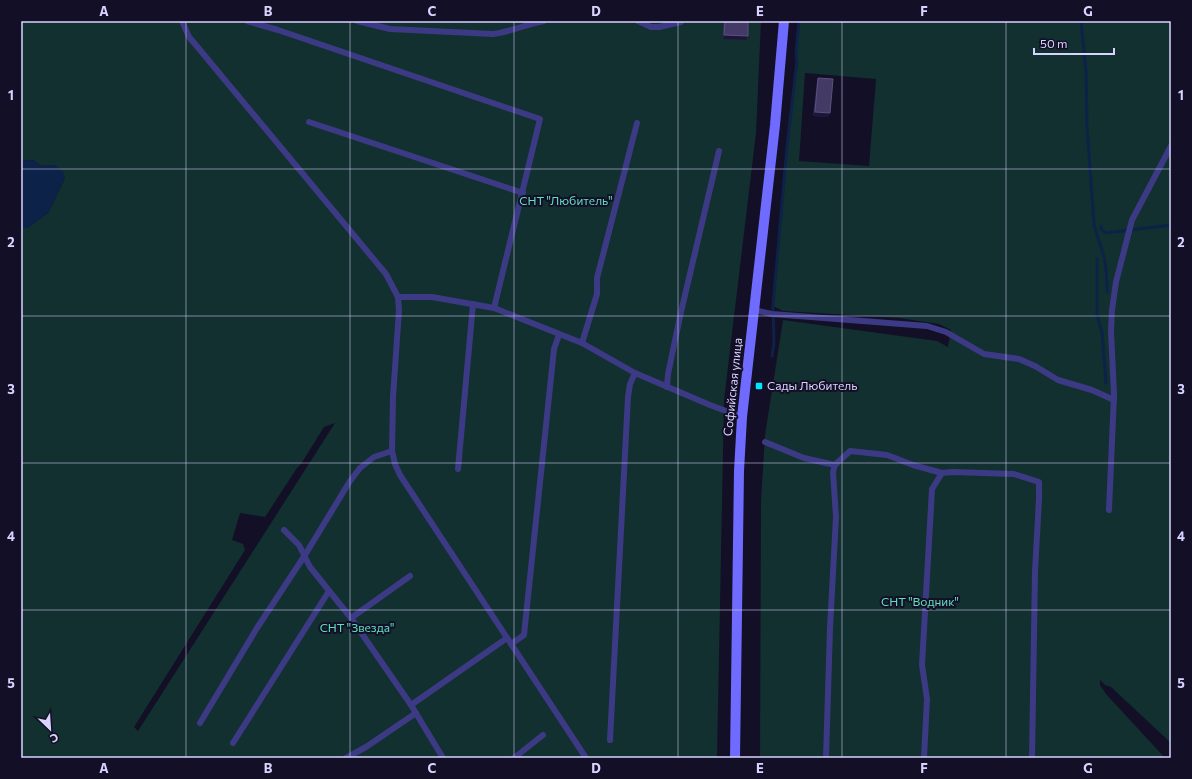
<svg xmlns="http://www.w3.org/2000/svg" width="1192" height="779" font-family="Commissioner,sans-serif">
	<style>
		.green { fill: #12302f; fill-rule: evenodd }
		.water { fill: #0c2248 }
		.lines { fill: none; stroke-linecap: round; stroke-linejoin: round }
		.stream { stroke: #0c2248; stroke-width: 3 }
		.lane { stroke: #3d3a85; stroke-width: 6 }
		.secondary { stroke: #6f6bff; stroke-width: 10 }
		.wall { fill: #312854 }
		.shaded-wall { fill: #1d163a }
		.building { fill: #433a66; stroke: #5a527e }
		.grid { fill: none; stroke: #d9d4ff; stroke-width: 1; stroke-opacity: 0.55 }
		.poi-dot { fill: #00e5ff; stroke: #130f26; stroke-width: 1.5 }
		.labels { text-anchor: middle; stroke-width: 4; stroke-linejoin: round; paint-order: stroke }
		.park-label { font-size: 12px; fill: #5fe0c0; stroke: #130f26 }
		.poi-label { font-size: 12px; fill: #d9d4ff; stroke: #130f26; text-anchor: start }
		.street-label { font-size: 12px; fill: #d9d4ff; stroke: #130f26 }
		.neatline { fill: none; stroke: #d9d4ff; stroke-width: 1.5 }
		.grid-label { font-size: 13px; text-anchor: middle; font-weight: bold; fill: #d9d4ff }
	</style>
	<rect width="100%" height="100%" fill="#130f26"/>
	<!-- green -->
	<g class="green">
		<path d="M21,21h740l-5,112 -32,267 -7,358h-696v-530h6l21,-15 17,-35 -10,-13 -14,1 -8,-6 -12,1zM335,423l-197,308 -4,-4 111,-177 -2,-6 -11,-4 8,-27 25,4 32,-49 4,-4 23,-37z"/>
		<path d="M799,21h372v722l-60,-56 -6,-2 -5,-5v5l6,9 59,64h-405l1,-257 4,-66 18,-115 154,21 11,6 3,-17 -12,-6 -40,-6 -116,-7 -10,-5 14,-160 10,-85 -1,-8zM805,73l71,6 -7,87 -70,-5z"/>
	</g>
	<!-- water -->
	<polygon class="water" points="33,160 41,166 55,165 63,171 65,178 48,213 27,228 21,228 21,161"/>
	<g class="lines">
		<!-- stream -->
		<g class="stream">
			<path d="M1081,21l5,51 1,55 7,97c3,12 7,22 10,33 3,12 3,24 3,35"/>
			<polyline points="1101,226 1102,230 1106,233 1171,225"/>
			<polyline points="1097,259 1097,315 1102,332 1106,383"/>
			<polyline points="772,356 774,343 773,306 787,146 797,61 796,53 799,21"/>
		</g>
		<!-- lane -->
		<g class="lane">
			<polyline points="182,21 189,37 195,44 386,274 398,297 399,310 393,397 392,451 395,464 400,475 586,758"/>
			<path d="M247,21l31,9 262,89c-15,63 -31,126 -46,189"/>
			<path d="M357,21l33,8 103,5c18,-2 33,-10 51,-13"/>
			<polyline points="638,21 651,27 659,27 681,22"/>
			<polyline points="309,122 523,193"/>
			<polyline points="398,297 432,297 494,308 582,343 635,373 710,405 742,417"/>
			<polyline points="754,310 772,314 927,326 946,332 984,354 1019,359 1035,366 1058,380 1092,390 1114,400"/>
			<polyline points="582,343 597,294 597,278 637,123"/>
			<polyline points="667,387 668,374 681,312 719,151"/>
			<polyline points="765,442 804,458 835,465 850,451 887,455 913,465 942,473"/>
			<polyline points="458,469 473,304"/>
			<polyline points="1109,510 1114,395 1111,331 1112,310 1116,282 1132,220 1171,146"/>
			<polyline points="284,530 299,545 310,567 351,618 411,705 443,758"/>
			<polyline points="351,618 410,576"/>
			<polyline points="511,644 524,635 554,349 559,335"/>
			<polyline points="411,705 507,638"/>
			<polyline points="200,723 257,628 305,555 350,481 360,468 374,457 392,451"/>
			<polyline points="610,740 628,397 630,384 635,373"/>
			<polyline points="233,743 329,591"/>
			<polyline points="346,758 366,747 416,713"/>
			<polyline points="514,758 543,735"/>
			<polyline points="826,758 830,628 836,517 833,472 835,465"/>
			<polyline points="924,758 927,699 922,665 932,489 942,473 952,472 1014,474 1039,482 1039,499 1035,572 1032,758"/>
		</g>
		<!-- secondary -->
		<polyline class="secondary" points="735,758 739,471 742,417 775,125 784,21"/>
	</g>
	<!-- wall -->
	<g class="wall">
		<polygon points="725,21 746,40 723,39 723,25"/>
		<polygon points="818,78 828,117 813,116 817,82"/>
	</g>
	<!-- shaded-wall -->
	<g class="shaded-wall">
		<polygon points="724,35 748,36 746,40 723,39"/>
		<polygon points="815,112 830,113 828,117 813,116"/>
	</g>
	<!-- building -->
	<g class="building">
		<polygon points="725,21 748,22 748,36 724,35"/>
		<polygon points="818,78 833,79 830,113 815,112"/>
	</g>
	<!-- grid -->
	<path class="grid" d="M186,21v737M350,21v737M514,21v737M678,21v737M842,21v737M1006,21v737M21,169h1150M21,316h1150M21,463h1150M21,610h1150"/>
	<!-- markers -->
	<rect class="poi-dot" x="755" y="382" width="8" height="8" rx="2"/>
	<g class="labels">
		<!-- park labels -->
		<g class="park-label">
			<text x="566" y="205">СНТ "Любитель"</text>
			<text x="920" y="606">СНТ "Водник"</text>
			<text x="357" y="632">СНТ "Звезда"</text>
		</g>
		<!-- poi labels -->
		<g class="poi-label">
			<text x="767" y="390">Сады Любитель</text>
		</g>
		<!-- street labels -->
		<g class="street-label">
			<text transform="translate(733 387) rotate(-84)" y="4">Софийская улица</text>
		</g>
	</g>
	<!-- border -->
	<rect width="1192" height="779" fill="none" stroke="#130f26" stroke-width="44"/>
	<!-- north arrow -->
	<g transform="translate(50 729) rotate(155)" stroke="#130f26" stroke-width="3" paint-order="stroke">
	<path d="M0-3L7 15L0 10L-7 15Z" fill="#d9d4ff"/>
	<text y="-6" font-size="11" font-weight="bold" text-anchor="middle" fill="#d9d4ff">С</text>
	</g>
	<!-- scale -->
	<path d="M1034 48v6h80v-6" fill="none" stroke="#d9d4ff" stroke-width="2"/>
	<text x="1040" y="48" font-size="12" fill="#d9d4ff" stroke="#130f26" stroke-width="3" paint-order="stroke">50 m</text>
	<rect x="22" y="22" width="1148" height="735" class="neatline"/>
	<g class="grid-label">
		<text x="104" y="16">A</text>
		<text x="268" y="16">B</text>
		<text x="432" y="16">C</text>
		<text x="596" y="16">D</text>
		<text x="760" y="16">E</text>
		<text x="924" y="16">F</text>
		<text x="1088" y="16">G</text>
		<text x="11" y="100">1</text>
		<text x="1181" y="100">1</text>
		<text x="11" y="247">2</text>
		<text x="1181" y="247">2</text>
		<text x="11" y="394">3</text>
		<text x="1181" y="394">3</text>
		<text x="11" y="541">4</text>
		<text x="1181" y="541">4</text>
		<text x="11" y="688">5</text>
		<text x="1181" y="688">5</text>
		<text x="104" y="773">A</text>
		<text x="268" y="773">B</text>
		<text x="432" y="773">C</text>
		<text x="596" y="773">D</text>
		<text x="760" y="773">E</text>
		<text x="924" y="773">F</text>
		<text x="1088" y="773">G</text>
	</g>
</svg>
